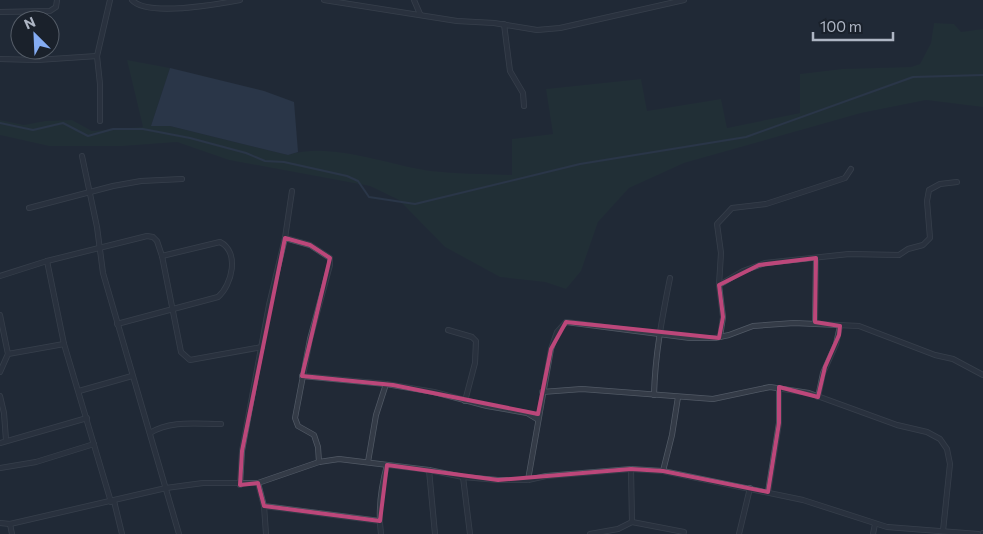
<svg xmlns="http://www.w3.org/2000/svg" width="983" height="534" font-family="Commissioner,sans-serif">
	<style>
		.green { fill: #233537 }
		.water { fill: #35455d }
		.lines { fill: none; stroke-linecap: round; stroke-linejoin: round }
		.stream { stroke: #35455d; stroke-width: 2 }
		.street-casing { stroke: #515965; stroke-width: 6 }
		.street { stroke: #343b47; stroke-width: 4.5 }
		.marked { fill: none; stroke: #bc477a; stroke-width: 4; stroke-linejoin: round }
	</style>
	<rect width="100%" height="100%" fill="#212936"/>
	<!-- green -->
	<path class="green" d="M934,23l20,1 7,8 22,-3v78l-57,-7 -65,13 -177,50 -55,25 -31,34 -17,49 -15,18 -21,-7 -45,-5 -55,-30 -46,-47 -29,-14 -141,-26 -52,-18 -54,4h-74l-49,-11v-15l24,5 21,-4 27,-1 20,11 51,-4 -16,-67 43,8 -19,58h19l118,29c42,-14 100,10 143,16 27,3 54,3 81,4v-36l41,-5 -7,-45 95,-10 6,32 74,-12 6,29 73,-15v-39l42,-5 69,-2 9,-3 11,-21z"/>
	<!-- water -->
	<polygon class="water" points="170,68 264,91 294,102 298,152 288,155 170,126 151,126"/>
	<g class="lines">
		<!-- stream -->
		<polyline class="stream" points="0,123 33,130 63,123 88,136 113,129 143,129 190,138 246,153 265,161 284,162 347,176 358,181 369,197 415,204 580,164 746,137 913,77 983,75"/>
		<!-- street casing -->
		<g class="street-casing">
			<g id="street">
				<path d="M132,0c15,17 87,4 108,0"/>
				<polyline points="324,0 457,21 494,23 537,30 560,28 684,0"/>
				<polyline points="414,0 420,14"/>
				<polyline points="0,12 50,11 56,7 57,0"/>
				<polyline points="504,24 510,71 523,93 524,106"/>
				<polyline points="0,59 37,60 97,56"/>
				<polyline points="100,121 100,84 97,56 110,0"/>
				<polyline points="82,156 97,227 103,273 179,534"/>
				<polyline points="29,208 113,186 141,181 182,179"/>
				<polyline points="285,238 310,245 330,258 330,265 310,339 295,418 298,426 314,435 318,447 319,462"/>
				<polyline points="47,261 64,344 111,502"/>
				<polyline points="0,276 47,261 147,236 153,237 157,241 162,256 181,352 190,360 262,347"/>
				<polyline points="719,285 721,253 717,224 732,208 766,204 815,188 845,178 851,169"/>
				<polyline points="0,315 8,354 0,372"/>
				<polyline points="815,322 816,258"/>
				<path d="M117,324l101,-27c14,-12 22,-45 2,-55l-58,14"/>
				<polyline points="448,330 472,337 476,341 475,363 465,401"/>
				<polyline points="720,337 723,317 719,285 743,271 765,263 849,254 899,255 908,249 923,245 930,238 927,201 929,190 940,184 957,182"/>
				<polyline points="8,354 64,344"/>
				<polyline points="302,376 386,384 434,392 487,406 527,413 537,419"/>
				<polyline points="79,391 132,376"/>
				<polyline points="542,392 582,389 713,399 770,387 809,393 897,425 927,432 940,439 947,449 950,464 943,531"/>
				<path d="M654,395c1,-40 8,-77 16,-117"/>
				<polyline points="0,396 4,413 6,440"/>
				<polyline points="818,397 823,373 836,344 840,326"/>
				<path d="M150,433c20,-13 47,-9 71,-9"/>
				<polyline points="0,443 87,418"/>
				<polyline points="368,462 376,415 386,384"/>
				<polyline points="0,468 36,462 94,444"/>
				<polyline points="631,469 632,522"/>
				<polyline points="429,470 435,534"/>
				<polyline points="663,471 672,435 678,397"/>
				<polyline points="463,477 470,534"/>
				<polyline points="528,480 551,349 557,332 566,322 690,338 715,338 729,335 753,326 794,323 859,326 935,355 953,359 983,375"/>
				<polyline points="258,483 264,506 380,521"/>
				<polyline points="240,485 242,451 269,305 285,238 292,191"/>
				<polyline points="768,492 779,423 779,388"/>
				<polyline points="114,501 122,534"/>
				<polyline points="264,506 266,534"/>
				<polyline points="0,523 10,524 166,488 203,483 258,483 319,462 339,459 429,470 463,477 498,480 528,480 546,476 631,469 663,471 803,500 887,527 978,534"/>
				<polyline points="10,524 12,534"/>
				<path d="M381,534c-3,-23 0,-47 6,-69"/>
				<polyline points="590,534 618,529 632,522 684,532"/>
				<polyline points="739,534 750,488"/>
				<polyline points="873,534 875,524"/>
				<polyline points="983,534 983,533"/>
			</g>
		</g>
		<!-- street -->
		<use href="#street" class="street"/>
	</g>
	<!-- marked area -->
	<path d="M0 0H983V534H0ZM285,238l25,7 20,13 -28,118 91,9 145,29 13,-65 15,-27 153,16 4,-21 -4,-32 40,-20 57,-7 -1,64 25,4 -1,9 -14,32 -7,30 -39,-10v36l-11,69 -105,-21 -32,-2 -133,11 -111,-15 -7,56 -116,-15 -6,-23 -18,2 2,-34z" fill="#212936" fill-opacity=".55" fill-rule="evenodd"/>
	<path class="marked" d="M285,238l25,7 20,13 -28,118 91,9 145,29 13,-65 15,-27 153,16 4,-21 -4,-32 40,-20 57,-7 -1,64 25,4 -1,9 -14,32 -7,30 -39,-10v36l-11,69 -105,-21 -32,-2 -133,11 -111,-15 -7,56 -116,-15 -6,-23 -18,2 2,-34z"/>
	<!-- north arrow -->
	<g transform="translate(35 35) rotate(336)"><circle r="24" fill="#1a212b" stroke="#555d68"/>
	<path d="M0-4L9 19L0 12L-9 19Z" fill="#84acf3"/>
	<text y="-8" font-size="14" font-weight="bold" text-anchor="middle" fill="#aeb6c4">N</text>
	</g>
	<!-- scale -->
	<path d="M813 32v8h80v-8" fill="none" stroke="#aeb6c4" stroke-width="2.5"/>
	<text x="820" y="32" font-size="15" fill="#aeb6c4" stroke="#1a212b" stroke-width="4" paint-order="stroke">100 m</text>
</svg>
